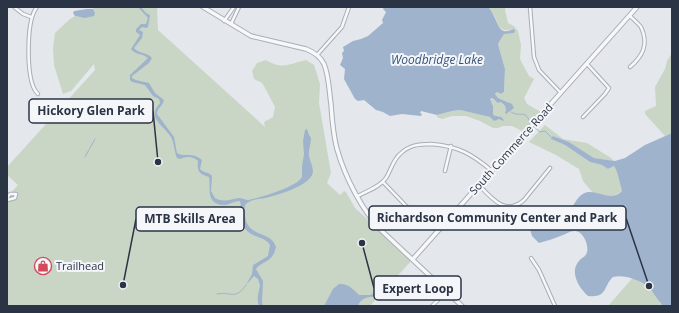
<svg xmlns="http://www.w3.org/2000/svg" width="679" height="313" font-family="'Open Sans',sans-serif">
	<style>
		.green { fill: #c9d6c5 }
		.water { fill: #9fb4cc }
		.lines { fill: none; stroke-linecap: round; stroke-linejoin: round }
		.stream { stroke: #9fb4cc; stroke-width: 1 }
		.minor-casing { stroke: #a9aeb7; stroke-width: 4.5 }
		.tertiary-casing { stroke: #a9aeb7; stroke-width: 5.5 }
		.minor { stroke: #f7f8fa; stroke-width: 2.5 }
		.tertiary { stroke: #f7f8fa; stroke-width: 3.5 }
		.labels { text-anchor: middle; stroke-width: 4; stroke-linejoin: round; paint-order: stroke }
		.street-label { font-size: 11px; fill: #2b3445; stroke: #f4f6f9 }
		.poi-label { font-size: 11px; fill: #2b3445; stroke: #f4f6f9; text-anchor: start }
		.water-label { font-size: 12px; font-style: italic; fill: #34527a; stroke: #f4f6f9 }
		.leader { fill: none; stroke: #2b3445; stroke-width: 1.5 }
		.callout-dot { fill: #2b3445; stroke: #f4f6f9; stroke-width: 1.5 }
		.callout { fill: #f4f6f9; stroke: #2b3445; stroke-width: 1.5 }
		.callout-label { font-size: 12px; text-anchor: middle; font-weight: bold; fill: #2b3445 }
	</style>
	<rect width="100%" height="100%" fill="#e4e7ec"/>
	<!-- green -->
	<g class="green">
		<path d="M94,7h63l1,23 107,97 -1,-5 9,-5 2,-10 -10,-19 -3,-5 -8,-4 -2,-8 5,-8 9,-3c16,10 23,4 40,0l8,5 6,19 -1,19 12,70 -4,10 13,12 4,-4 2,1 9,16 57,52 -42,46h-363v-109l11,-12 -11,-10v-8l88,-97 -1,-6 -23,27 -8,3 -9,-29 -1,-17 2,-15 15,-14 5,-3 4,1 16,-4 -2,-4z"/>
		<path d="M488,7h18l-1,3 3,13 6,3 4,5 3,14 -1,14 9,17 5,3 -10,19 3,6 14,8 -17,20 -12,-6h-9l-5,2h-5l-13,-7 -14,-5h-14l-10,3 -5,-2v-2l15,-4 8,-1 39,9 3,2 -3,-5 -6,-1v-10l-3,-5 1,-2 7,5 3,-1 4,4 1,4 -1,3 4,-10 -11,-5 -3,-4 2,-2 4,2 3,-2 1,-23 -7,-25 6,-10 9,-5c-18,6 -14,-13 -25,-22z"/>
		<polygon points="672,53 672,133 665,136 645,114 645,111 656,106 655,87 665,69 667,61"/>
		<path d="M545,125l18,14 24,4 24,15 3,3 -20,-3 -25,-16 -16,-6 -2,3 14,6 25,17 12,3 6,4 6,-3c6,6 7,17 8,25 -7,7 -20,4 -29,2l-10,-12 -4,-12 -23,-14 -27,-13z"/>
		<polygon points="672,233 672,306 608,306"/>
	</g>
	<!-- water -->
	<g class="water">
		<path d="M138,7h3l5,6 4,2 -2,12 -2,1 -4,-1 -3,3 4,2 -1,6 -8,10c5,6 13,4 18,10l-3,5 -17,13v2l4,2 13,3 6,10 9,7c-1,6 -7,8 -7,14l17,23 3,16c8,5 14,-2 25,7l-2,9c4,4 9,3 12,7l-1,15 4,7c9,5 15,1 24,0 4,0 6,2 9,2 11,-2 49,-13 54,-23v-11l2,-12 -1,-13 2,-11 2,-1 2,6 2,3c0,6 -3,13 -2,18 1,6 6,14 3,19 -6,12 -34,20 -47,23 -6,1 -16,2 -20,7 -4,36 26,23 31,42 -4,17 -12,12 -20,22l7,12 -1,21 1,4h-4c-3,-8 0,-13 1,-21l-2,-6 -4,-3 -8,9 6,-11 1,-9 15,-9 2,-11c-5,-9 -20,-7 -26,-18 -4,-8 -2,-17 -4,-26 -6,0 -11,4 -16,4 -19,-1 -13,-17 -15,-28 -10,-3 -12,-5 -11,-16 -5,-5 -12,-5 -18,-2l-3,-1c-3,-7 -3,-16 -6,-21 -8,-13 -25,-19 -11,-34l-1,-4 -6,-3 -8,-11 -13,-3 -2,-2v-5l18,-17c-6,-5 -13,-3 -17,-9l9,-14 -4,-3v-3l5,-5h5l2,-6z"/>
		<path d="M384,7h104c7,6 9,22 16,24 3,1 7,-1 10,-2l1,2 -1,2 -10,1 -6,10 7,25 -1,23 -3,2 -4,-2 -2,2 3,4 14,6 2,4 -8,6 -1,-1 1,-3 -1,-4 -4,-4 -3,1 -6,-5 -2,1 3,7v9l8,2 3,3 -1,1 -4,-2 -5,2 -4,-4 -30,-7 -8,1 -15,4 -16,-4 -1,2 2,1 -1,2 -19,-2 -12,2 -7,-4 -7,-2 -12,-10 -6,1 -3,-2 -11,-20 1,-10 -5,-4 3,-7 -1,-5 2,-2 -1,-4 10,-6 8,-2 7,-3 15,-13 -1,-3 4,-8 -3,-3z"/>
		<polygon points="87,9 93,9 95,13 94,16 85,18 75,16 73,13 74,11"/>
		<path d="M672,133v173h-9c-4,-5 -8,-10 -11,-15 -7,-10 -28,-17 -39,-14 -10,9 -5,21 -25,19 -9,-8 -19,-24 -9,-35 3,-4 7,-4 8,-9 2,-7 -4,-22 -13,-21 -4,0 -8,3 -11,4 -8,3 -16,6 -24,8l-7,-7 -2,-7c4,-3 11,-1 17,-3 6,-2 14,-7 19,-11 8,-6 10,-22 23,-23 11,0 24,9 33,-1 -1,-5 -5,-22 -8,-25l-6,3 -6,-4 -12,-3 -25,-17 -14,-6v-1l2,-2 16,6 25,16 21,3 10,-3 20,-13z"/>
		<path d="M339,284c9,-1 14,5 20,11h11l16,-7 2,4c-8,8 -25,0 -30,14h-34l9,-17z"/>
	</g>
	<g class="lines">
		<!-- stream -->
		<g class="stream">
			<path d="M511,112c7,4 9,1 14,3 3,1 4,6 6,9"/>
			<polyline points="533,126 540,132 545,131 551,137"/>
			<polyline points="85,157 95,139"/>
			<path d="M217,294c14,-3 18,7 29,-9"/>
		</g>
		<!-- minor casing -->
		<g class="minor-casing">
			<g id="minor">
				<polyline points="14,7 23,14 31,17"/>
				<path d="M37,7c-11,13 -10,63 -4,79 1,3 3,6 5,8"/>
				<polyline points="530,7 534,57 539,70 561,93"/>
				<path d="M630,16c3,3 8,7 11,11 8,17 2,29 -11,40"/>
				<polyline points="224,21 234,7"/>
				<polyline points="231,24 239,7"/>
				<polyline points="317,55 342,27 349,7"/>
				<polyline points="583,117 605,94 609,88 587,64"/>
				<polyline points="445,171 451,146"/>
				<polyline points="383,182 408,208"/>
				<path d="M479,185c13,14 27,31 45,15l26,-32"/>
				<path d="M358,196c9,-5 22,-9 28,-18 5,-8 7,-18 14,-24 9,-9 19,-10 31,-10 27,2 41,10 61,27"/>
				<polyline points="7,198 10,194 16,194 15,198 7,200"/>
				<polyline points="531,258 539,270 555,306"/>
				<polyline points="432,306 438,300"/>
			</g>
		</g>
		<!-- tertiary casing -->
		<g class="tertiary-casing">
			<g id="tertiary">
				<path d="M203,7l48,29 55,13c8,3 14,7 18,15 5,12 5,27 7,40 1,15 2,30 6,45 8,28 25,62 46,83l79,74"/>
				<polyline points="413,259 637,7"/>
			</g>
		</g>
		<!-- minor -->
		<use href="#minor" class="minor"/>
		<!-- tertiary -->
		<use href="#tertiary" class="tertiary"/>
	</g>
	<!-- icons -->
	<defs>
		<g id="shop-ring" transform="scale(0.9)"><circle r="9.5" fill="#f4f6f9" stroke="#d1495b" stroke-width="1.5"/><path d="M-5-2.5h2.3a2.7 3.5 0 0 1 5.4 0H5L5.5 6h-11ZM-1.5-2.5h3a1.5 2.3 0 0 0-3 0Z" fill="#d1495b"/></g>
	</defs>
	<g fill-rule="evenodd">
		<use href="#shop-ring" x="43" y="266"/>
	</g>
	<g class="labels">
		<!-- street labels -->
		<g class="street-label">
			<text transform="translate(511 149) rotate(-48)" y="4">South Commerce Road</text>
		</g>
		<!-- poi labels -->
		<g class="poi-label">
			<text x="56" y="270">Trailhead</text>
		</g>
		<!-- water labels -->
		<g class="water-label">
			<text x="437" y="64">Woodbridge Lake</text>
		</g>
	</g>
	<!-- callouts -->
	<path class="leader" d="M158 162L153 111M649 286L626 218M123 285L136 219M362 243L374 288"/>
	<g class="callout-dot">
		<circle cx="158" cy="162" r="4"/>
		<circle cx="649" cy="286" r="4"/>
		<circle cx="123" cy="285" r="4"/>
		<circle cx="362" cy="243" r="4"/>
	</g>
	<g class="callout">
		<rect x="29" y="99" width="124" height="24" rx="4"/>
		<rect x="369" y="206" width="257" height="24" rx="4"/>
		<rect x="136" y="207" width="108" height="24" rx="4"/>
		<rect x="374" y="276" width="87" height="24" rx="4"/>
	</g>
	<g class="callout-label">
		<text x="91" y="115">Hickory Glen Park</text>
		<text x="497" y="222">Richardson Community Center and Park</text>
		<text x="190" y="223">MTB Skills Area</text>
		<text x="418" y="293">Expert Loop</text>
	</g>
	<!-- border -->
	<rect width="679" height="313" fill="none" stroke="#2b3445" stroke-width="16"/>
</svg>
